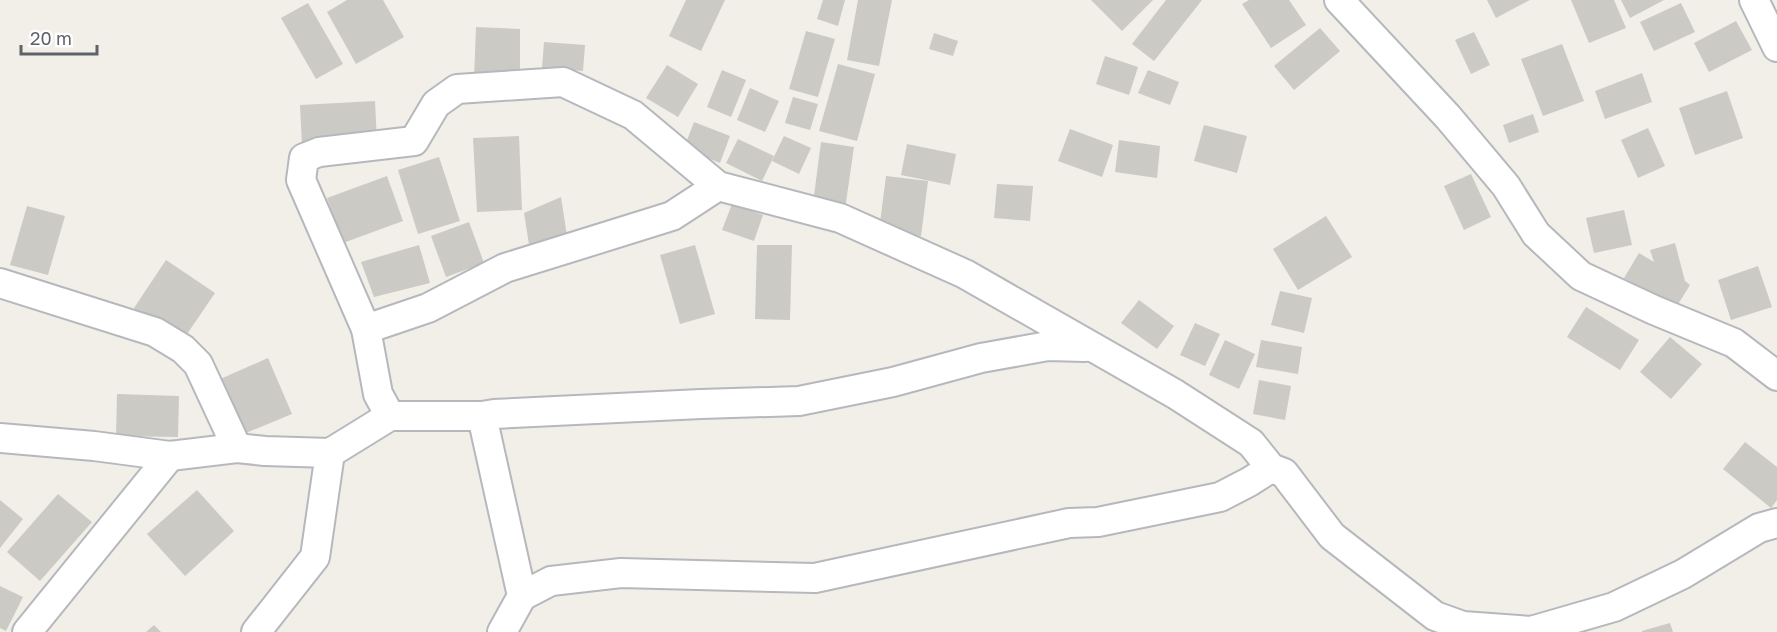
<svg xmlns="http://www.w3.org/2000/svg" width="1777" height="632" font-family="'Golos Text',sans-serif">
	<style>
		.building { fill: #cccac5 }
		.lines { fill: none; stroke-linecap: round; stroke-linejoin: round }
		.minor-casing { stroke: #b5b8bc; stroke-width: 32 }
		.minor { stroke: #fff; stroke-width: 28 }
	</style>
	<rect width="100%" height="100%" fill="#f1efe8"/>
	<!-- building -->
	<g class="building">
		<polygon points="347,0 383,0 404,37 356,64 327,12"/>
		<polygon points="686,0 725,0 701,51 669,36"/>
		<polygon points="823,0 845,0 838,26 817,19"/>
		<polygon points="858,0 892,0 879,66 847,60"/>
		<polygon points="1091,0 1153,0 1122,31"/>
		<polygon points="1166,0 1202,0 1154,61 1132,44"/>
		<polygon points="1249,0 1289,0 1306,25 1271,48 1242,4"/>
		<polygon points="1487,0 1530,0 1496,18"/>
		<polygon points="1571,0 1614,0 1626,28 1589,43"/>
		<polygon points="1621,0 1664,0 1630,18"/>
		<polygon points="308,3 343,64 316,79 281,18"/>
		<polygon points="1681,3 1695,32 1654,51 1640,22"/>
		<polygon points="1736,21 1752,50 1709,72 1694,43"/>
		<polygon points="476,27 520,29 520,79 474,79"/>
		<polygon points="1320,28 1340,51 1294,90 1274,66"/>
		<polygon points="806,31 835,39 818,97 789,89"/>
		<polygon points="1474,32 1490,65 1471,74 1455,40"/>
		<polygon points="934,33 958,41 953,56 929,49"/>
		<polygon points="544,42 585,45 583,71 542,68"/>
		<polygon points="1562,44 1584,101 1543,116 1521,59"/>
		<polygon points="1105,56 1138,67 1129,95 1096,84"/>
		<polygon points="838,64 875,74 857,141 819,131"/>
		<polygon points="667,65 698,84 678,117 646,98"/>
		<polygon points="722,70 746,80 731,117 707,107"/>
		<polygon points="1148,70 1179,82 1170,105 1138,93"/>
		<polygon points="1642,73 1652,102 1605,119 1595,91"/>
		<polygon points="750,88 779,101 765,132 737,120"/>
		<polygon points="1727,91 1743,138 1695,155 1679,108"/>
		<polygon points="793,97 818,104 810,130 785,123"/>
		<polygon points="375,101 377,142 302,146 300,105"/>
		<polygon points="1533,114 1539,132 1509,143 1503,125"/>
		<polygon points="694,122 730,136 720,163 684,148"/>
		<polygon points="1204,125 1247,136 1237,173 1194,161"/>
		<polygon points="1648,128 1665,166 1638,178 1621,140"/>
		<polygon points="1070,129 1113,145 1102,177 1058,161"/>
		<polygon points="519,136 522,210 477,212 473,138"/>
		<polygon points="784,136 811,148 799,174 772,161"/>
		<polygon points="738,139 774,156 762,181 726,163"/>
		<polygon points="1119,140 1160,146 1157,178 1115,172"/>
		<polygon points="821,142 854,147 845,209 813,203"/>
		<polygon points="907,144 956,154 950,185 901,175"/>
		<polygon points="439,157 460,221 418,234 398,170"/>
		<polygon points="1471,174 1491,217 1464,230 1444,186"/>
		<polygon points="387,176 403,221 343,243 327,198"/>
		<polygon points="886,176 928,181 921,236 879,231"/>
		<polygon points="997,184 1033,186 1030,221 994,218"/>
		<polygon points="561,197 567,236 530,251 524,213"/>
		<polygon points="732,204 763,215 754,241 722,230"/>
		<polygon points="27,206 65,216 48,275 10,265"/>
		<polygon points="1624,210 1632,245 1594,253 1586,218"/>
		<polygon points="1326,216 1352,257 1298,290 1273,249"/>
		<polygon points="469,222 484,263 446,277 431,236"/>
		<polygon points="1675,243 1685,281 1690,285 1675,309 1624,278 1639,253 1654,262 1650,250"/>
		<polygon points="419,245 430,283 374,297 361,262"/>
		<polygon points="695,245 715,314 680,324 660,255"/>
		<polygon points="757,245 792,245 790,320 755,319"/>
		<polygon points="166,260 215,293 183,340 134,308"/>
		<polygon points="1758,266 1772,307 1731,320 1718,280"/>
		<polygon points="1280,291 1312,298 1304,333 1271,325"/>
		<polygon points="1139,300 1174,326 1157,349 1121,323"/>
		<polygon points="1586,307 1639,340 1620,370 1567,337"/>
		<polygon points="1195,323 1220,334 1205,366 1180,355"/>
		<polygon points="1670,337 1702,364 1671,399 1640,372"/>
		<polygon points="1225,340 1255,354 1239,389 1209,375"/>
		<polygon points="1261,340 1302,347 1298,374 1256,367"/>
		<polygon points="268,358 292,414 241,435 218,380"/>
		<polygon points="1259,380 1291,386 1285,420 1253,414"/>
		<polygon points="117,394 179,396 178,437 116,436"/>
		<polygon points="1745,442 1777,467 1777,500 1771,508 1723,469"/>
		<polygon points="197,490 234,531 185,576 147,534"/>
		<polygon points="58,494 92,522 40,581 7,552"/>
		<polygon points="0,500 23,519 0,548"/>
		<polygon points="0,586 23,597 6,631 0,628"/>
		<polygon points="1670,623 1673,632 1642,632 1642,631"/>
		<polygon points="154,625 161,632 146,632"/>
	</g>
	<g class="lines">
		<!-- minor casing -->
		<g class="minor-casing">
			<g id="minor">
				<polyline points="1339,0 1448,117 1506,186 1536,234 1581,276 1654,310 1734,343 1777,376"/>
				<polyline points="1754,0 1777,47"/>
				<polyline points="718,186 672,216 505,268 428,308 366,329 378,394 390,416 482,416 494,414 701,404 799,401 893,382 981,358 1048,346 1085,347"/>
				<polyline points="0,283 155,332 183,349 198,364 237,448"/>
				<polyline points="366,329 301,180 304,158 319,152 414,141 436,104 457,89 563,82 633,115 718,186 840,218 965,274 1175,394 1251,443 1271,468 1284,473 1332,536 1435,616 1463,626 1531,631 1614,607 1683,574 1759,528 1777,523"/>
				<polyline points="482,416 522,596 502,632"/>
				<polyline points="0,438 94,446 170,456 237,448 265,451 330,453 390,416"/>
				<polyline points="522,596 551,581 621,573 815,578 1069,523 1098,522 1220,497 1249,482 1271,468"/>
				<polyline points="27,632 170,456"/>
				<polyline points="256,632 315,557 330,453"/>
			</g>
		</g>
		<!-- minor -->
		<use href="#minor" class="minor"/>
	</g>
	<!-- scale -->
	<path d="M21 45v9h76v-9" fill="none" stroke="#5f6368" stroke-width="3"/>
	<text x="30" y="45" font-size="18" fill="#5f6368" stroke="#ffffff" stroke-width="4.5" paint-order="stroke">20 m</text>
</svg>
